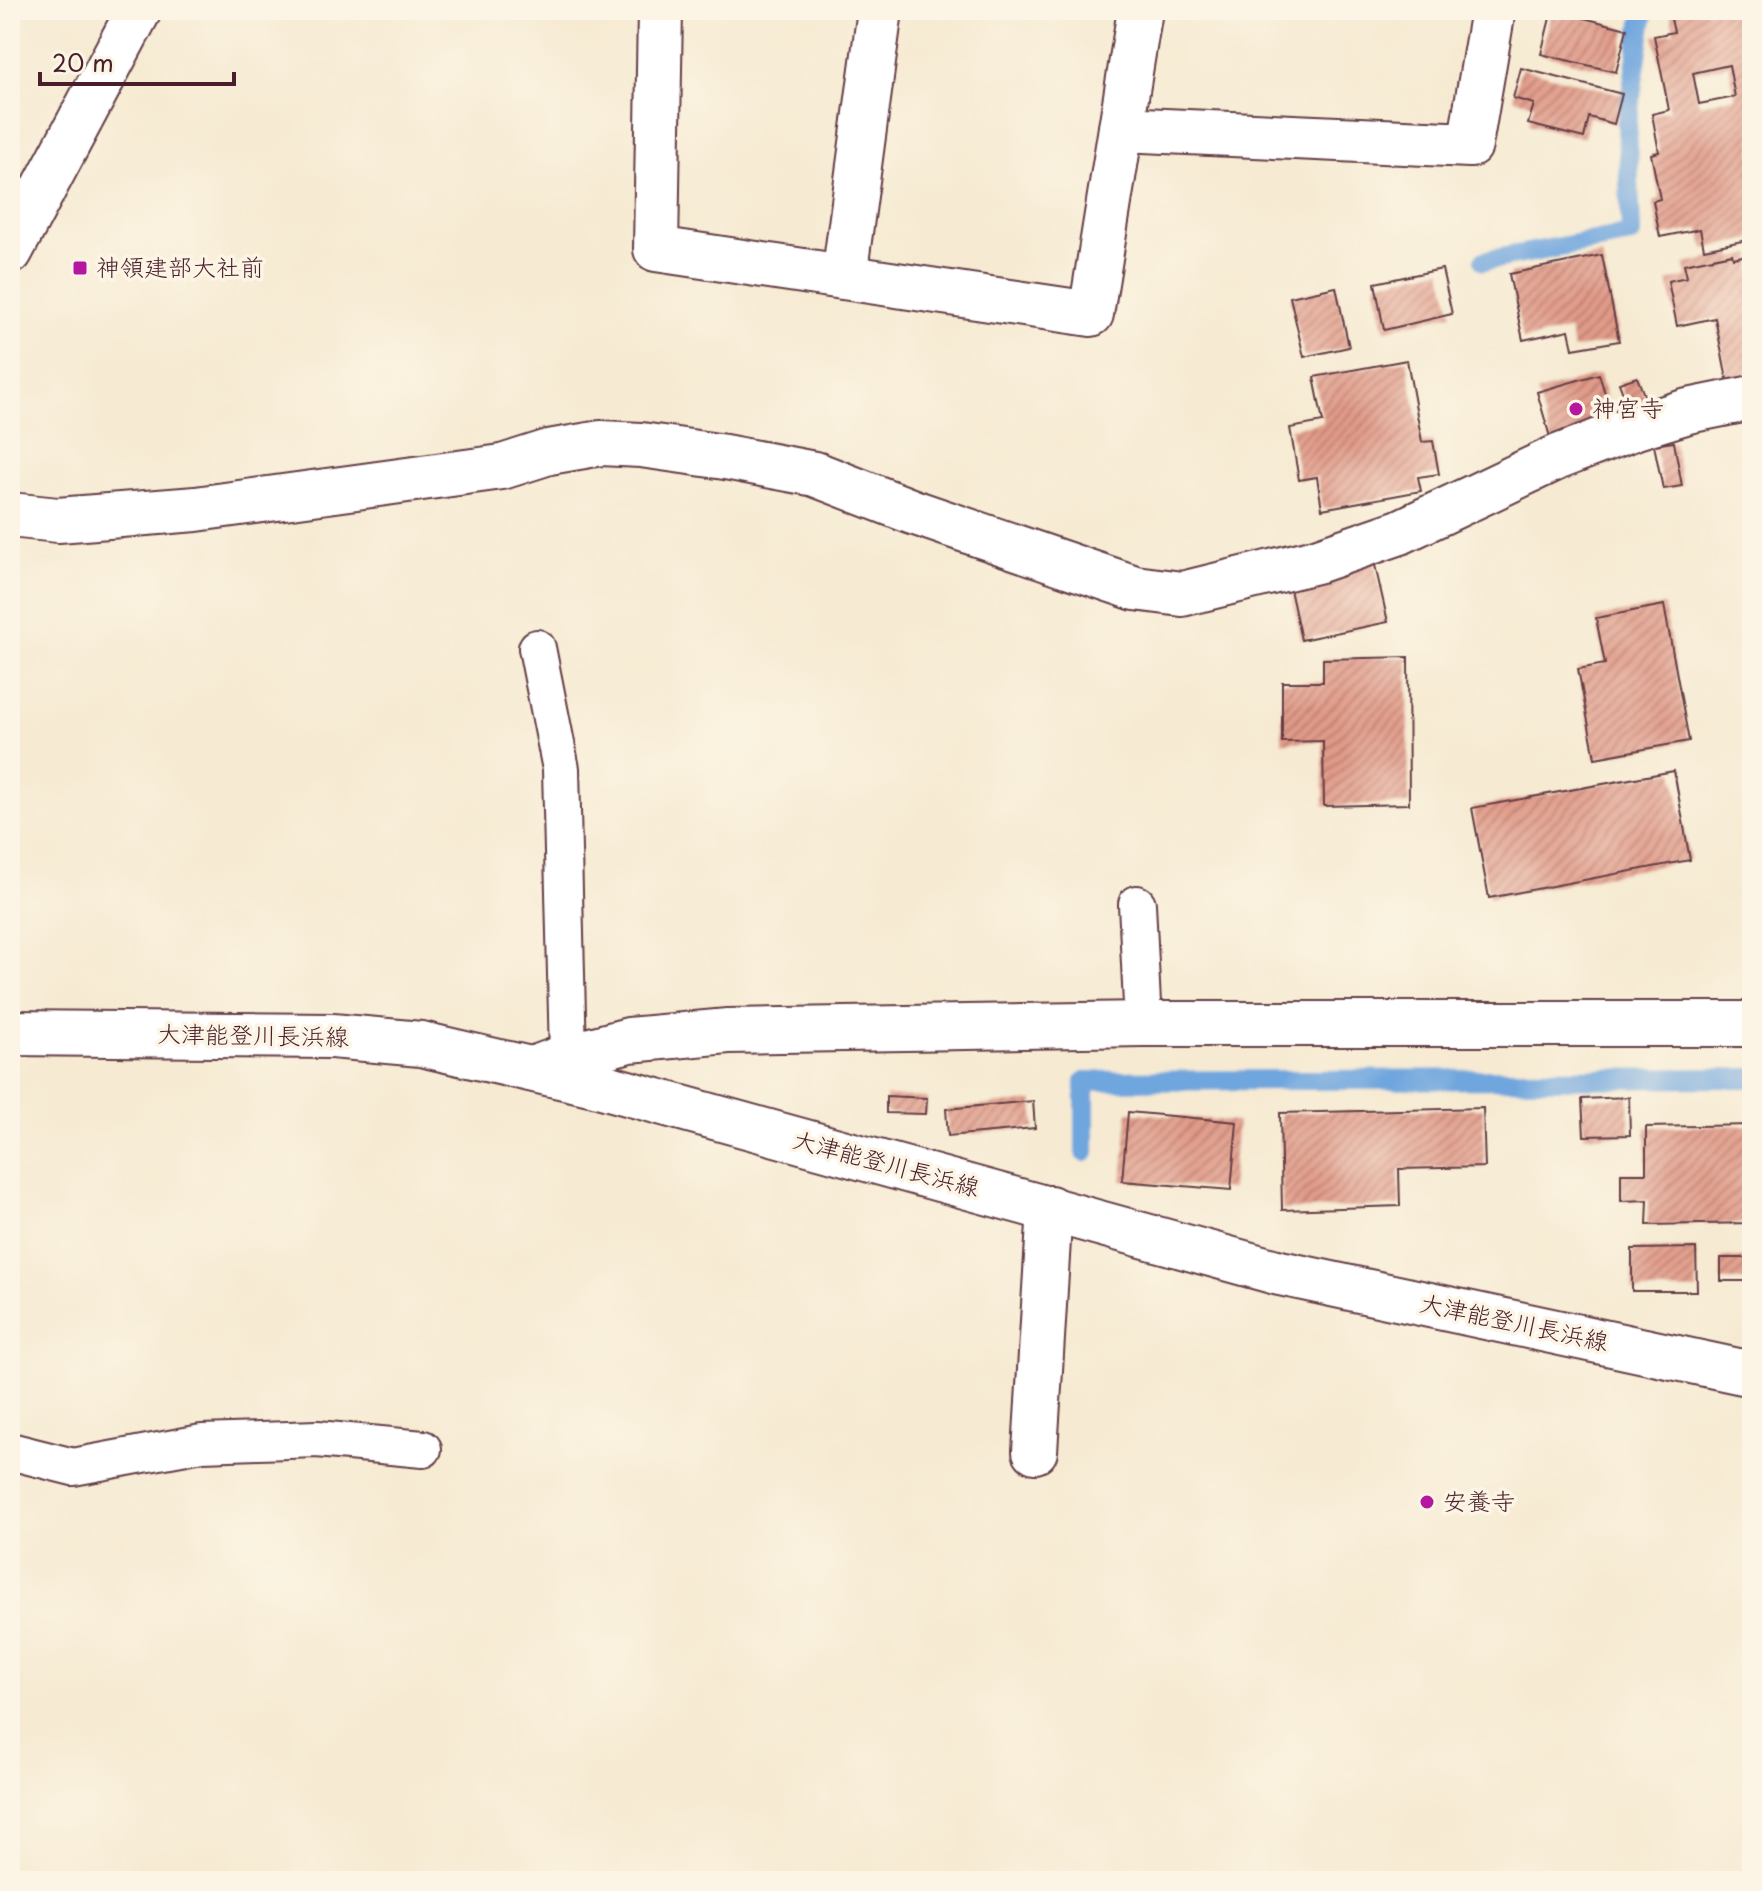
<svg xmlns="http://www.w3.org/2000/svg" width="1762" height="1891" font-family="'Playpen Sans','Klee One',sans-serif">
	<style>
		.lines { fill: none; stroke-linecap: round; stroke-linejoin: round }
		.stream { stroke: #70a6de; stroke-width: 20 }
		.building { fill: url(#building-hatch); fill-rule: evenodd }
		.service-casing { stroke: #643d44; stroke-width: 40 }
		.minor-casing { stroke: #643d44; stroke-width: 48 }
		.tertiary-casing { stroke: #643d44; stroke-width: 48 }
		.primary-casing { stroke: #643d44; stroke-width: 48 }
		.service { stroke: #fff; stroke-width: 36 }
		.minor { stroke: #fff; stroke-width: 44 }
		.tertiary { stroke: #fff; stroke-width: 44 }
		.primary { stroke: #fff; stroke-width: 44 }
		.poi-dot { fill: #b5179e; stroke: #fcf5e5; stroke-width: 3 }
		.labels { text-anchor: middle; stroke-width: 7; stroke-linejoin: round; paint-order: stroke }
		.poi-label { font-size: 24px; fill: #4a1f2b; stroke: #fcf5e5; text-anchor: start }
		.street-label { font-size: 24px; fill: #4a1f2b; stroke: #fcf5e5 }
	</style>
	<defs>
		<pattern id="building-hatch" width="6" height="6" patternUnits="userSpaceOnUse" patternTransform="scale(2)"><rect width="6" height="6" fill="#e19a88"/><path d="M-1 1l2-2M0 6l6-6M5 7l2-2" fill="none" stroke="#b87d6f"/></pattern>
	</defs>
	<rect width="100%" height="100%" fill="#fcf5e5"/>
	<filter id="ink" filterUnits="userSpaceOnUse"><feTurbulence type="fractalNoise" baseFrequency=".0125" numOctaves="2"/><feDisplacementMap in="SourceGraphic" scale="16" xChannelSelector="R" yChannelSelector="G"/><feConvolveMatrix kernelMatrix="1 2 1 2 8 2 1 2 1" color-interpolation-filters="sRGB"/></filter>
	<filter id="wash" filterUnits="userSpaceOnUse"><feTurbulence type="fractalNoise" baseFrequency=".006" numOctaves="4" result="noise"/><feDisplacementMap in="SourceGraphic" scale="32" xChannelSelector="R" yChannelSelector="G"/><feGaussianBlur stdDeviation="1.8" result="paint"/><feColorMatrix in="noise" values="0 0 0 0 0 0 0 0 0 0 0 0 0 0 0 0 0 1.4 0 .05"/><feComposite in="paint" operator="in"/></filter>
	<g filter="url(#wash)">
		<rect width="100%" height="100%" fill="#f6ead2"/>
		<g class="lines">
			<!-- stream -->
			<g class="stream">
				<polyline points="1484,261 1631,234 1627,122 1644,10"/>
				<polyline points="1085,1152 1085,1081 1752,1078"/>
			</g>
		</g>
		<g id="blocks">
			<!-- building -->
			<g class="building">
				<polygon points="1552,10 1627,29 1616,72 1541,54"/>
				<path d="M1669,10h83v229l-48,10 -4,-20 -40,8 -7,-36 7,-2 -9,-45 8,-2 -7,-38 17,-4 -15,-74 20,-4zM1729,65l6,32 -36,7 -6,-31z"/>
				<polygon points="1521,68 1622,94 1614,124 1589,117 1584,138 1528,124 1534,104 1513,98"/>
				<polygon points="1732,254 1733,258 1752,254 1752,379 1728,384 1715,318 1677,326 1668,281 1687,277 1684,264"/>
				<polygon points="1602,255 1619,341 1573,349 1569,330 1523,340 1509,274"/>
				<polygon points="1442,269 1452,314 1384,330 1375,283"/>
				<polygon points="1336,287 1349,347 1304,357 1290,297"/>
				<polygon points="1407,360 1422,442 1433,441 1439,474 1418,477 1421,491 1322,509 1317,477 1299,480 1290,428 1323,422 1314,377"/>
				<polygon points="1599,374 1615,426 1552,444 1537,392"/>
				<polygon points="1637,377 1646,400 1628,407 1619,383"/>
				<polygon points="1674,442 1682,486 1663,489 1654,445"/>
				<polygon points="1374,561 1388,622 1301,640 1288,580"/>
				<polygon points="1664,605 1689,741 1595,758 1578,669 1605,664 1596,618"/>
				<polygon points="1408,657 1409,804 1324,806 1323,741 1282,742 1282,682 1323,682 1323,659"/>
				<polygon points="1674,771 1690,860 1489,898 1472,808"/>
				<polygon points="886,1096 927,1098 926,1114 886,1113"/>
				<polygon points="1629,1097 1630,1135 1584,1136 1582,1099"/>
				<polygon points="1033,1101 1035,1128 948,1136 946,1109"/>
				<polygon points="1483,1108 1485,1167 1399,1169 1400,1206 1282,1210 1280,1113"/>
				<polygon points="1128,1112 1237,1122 1231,1190 1122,1181"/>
				<polygon points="1752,1125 1752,1223 1647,1225 1648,1200 1621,1201 1621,1173 1646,1173 1646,1127"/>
				<polygon points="1696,1248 1697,1291 1632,1291 1632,1249"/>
				<polygon points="1721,1258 1748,1258 1749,1281 1721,1281"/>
			</g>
		</g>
	</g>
	<g filter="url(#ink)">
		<use href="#blocks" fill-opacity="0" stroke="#643d44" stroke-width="2"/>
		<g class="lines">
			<!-- service casing -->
			<g class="service-casing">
				<g id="service">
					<polyline points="537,648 561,769 568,1056"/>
					<polyline points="1137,904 1143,1024"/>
					<polyline points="10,1451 73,1467 202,1443 317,1439 423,1449"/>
				</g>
			</g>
			<!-- minor casing -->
			<g class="minor-casing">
				<g id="minor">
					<polyline points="660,10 656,249 1091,314 1140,10"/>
					<polyline points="1121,129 1470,145 1493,10"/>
					<polyline points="844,277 880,10"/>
					<polyline points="10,515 58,520 196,509 502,467 549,452 601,443 641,445 725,457 815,474 913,512 1135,588 1182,594 1316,561 1400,532 1558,457 1636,427 1688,411 1752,398"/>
					<polyline points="532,1069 568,1056 629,1040 728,1031 1143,1024 1752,1024"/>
					<polyline points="1035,1451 1050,1208"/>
				</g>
			</g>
			<!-- tertiary casing -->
			<g class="tertiary-casing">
				<polyline id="tertiary" points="10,252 139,10"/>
			</g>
			<!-- primary casing -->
			<g class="primary-casing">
				<polyline id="primary" points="10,1033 332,1036 421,1044 595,1084 1280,1273 1752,1374"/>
			</g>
			<!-- service -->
			<use href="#service" class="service"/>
			<!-- minor -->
			<use href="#minor" class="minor"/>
			<!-- tertiary -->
			<use href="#tertiary" class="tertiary"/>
			<!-- primary -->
			<use href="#primary" class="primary"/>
		</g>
	</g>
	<!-- markers -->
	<g class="poi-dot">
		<rect x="72" y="260" width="16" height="16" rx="4"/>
		<circle cx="1576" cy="409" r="8"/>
		<circle cx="1427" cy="1502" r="8"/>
	</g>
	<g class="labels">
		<!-- poi labels -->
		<g class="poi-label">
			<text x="96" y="276">神領建部大社前</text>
			<text x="1592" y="417">神宮寺</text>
			<text x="1443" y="1510">安養寺</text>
		</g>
		<!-- street labels -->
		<g class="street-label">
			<text transform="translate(253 1036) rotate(1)" y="8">大津能登川長浜線</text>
			<text transform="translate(886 1164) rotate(15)" y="8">大津能登川長浜線</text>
			<text transform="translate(1514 1323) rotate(12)" y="8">大津能登川長浜線</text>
		</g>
	</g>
	<!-- margin -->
	<rect width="1762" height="1891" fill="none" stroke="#fcf5e5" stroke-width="40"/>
	<!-- scale -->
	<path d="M40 72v12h194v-12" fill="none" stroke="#4a1f2b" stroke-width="4"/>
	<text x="52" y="72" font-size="24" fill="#4a1f2b" stroke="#fcf5e5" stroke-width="6" paint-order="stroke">20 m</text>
</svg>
